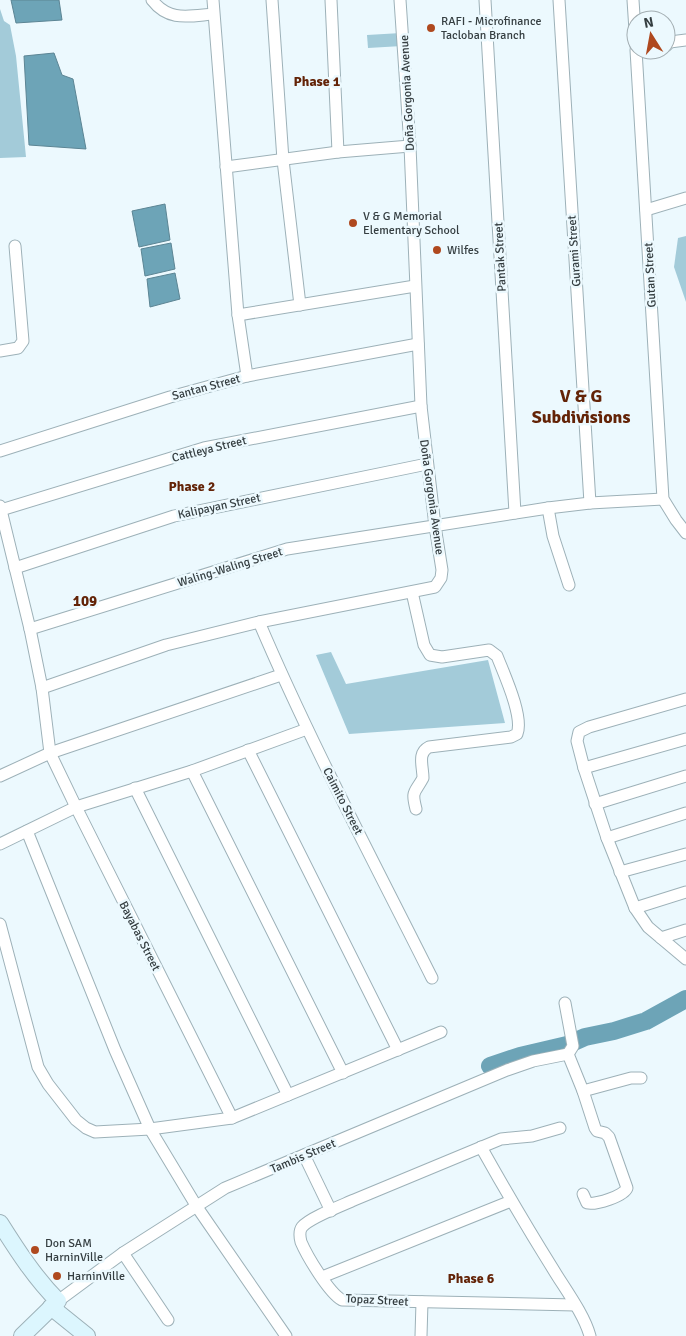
<svg xmlns="http://www.w3.org/2000/svg" width="686" height="1336" font-family="Signika,sans-serif">
	<style>
		.green { fill: #a3cbd9 }
		.water { fill: #6da4b7; stroke: #5c8594 }
		.lines { fill: none; stroke-linecap: round; stroke-linejoin: round }
		.river { stroke: #6da4b7; stroke-width: 18 }
		.street-casing { stroke: #9db1b8; stroke-width: 13 }
		.secondary-casing { stroke: #9db1b8; stroke-width: 18 }
		.street { stroke: #fff; stroke-width: 11 }
		.secondary { stroke: #dcf6fe; stroke-width: 16 }
		.poi-dot { fill: #af491f; stroke: #ecf9fe; stroke-width: 2 }
		.labels { text-anchor: middle; stroke-width: 5; stroke-linejoin: round; paint-order: stroke }
		.poi-label { font-size: 12px; fill: #353e41; stroke: #ecf9fe; text-anchor: start }
		.street-label { font-size: 12px; fill: #353e41; stroke: #ecf9fe }
		.neighbourhood-label { font-size: 14px; font-weight: bold; fill: #632307; stroke: #ecf9fe }
		.quarter-label { font-size: 15px; font-weight: bold; fill: #632307; stroke: #ecf9fe }
		.district-label { font-size: 18px; font-weight: bold; fill: #632307; stroke: #ecf9fe }
	</style>
	<rect width="100%" height="100%" fill="#ecf9fe"/>
	<!-- green -->
	<g class="green">
		<polygon points="0,9 4,21 10,25 16,56 26,157 0,158"/>
		<polygon points="401,33 402,46 368,48 367,35"/>
		<polygon points="686,236 686,302 674,267 678,238"/>
		<polygon points="331,652 346,684 488,660 505,723 349,734 316,655"/>
	</g>
	<!-- water -->
	<g class="water">
		<polygon points="11,0 59,0 62,20 16,23"/>
		<polygon points="54,53 62,75 73,79 86,149 29,145 24,56"/>
		<polygon points="165,204 170,240 139,247 132,211"/>
		<polygon points="171,243 175,269 145,276 141,249"/>
		<polygon points="175,273 180,299 150,307 147,279"/>
	</g>
	<g class="lines">
		<!-- river -->
		<polyline class="river" points="490,1066 520,1056 567,1045 585,1037 614,1031 646,1021 686,999"/>
		<!-- street casing -->
		<g class="street-casing">
			<g id="street">
				<path d="M152,0c17,22 37,16 61,14"/>
				<polyline points="213,0 238,315 247,376"/>
				<polyline points="272,0 283,160 300,305"/>
				<polyline points="331,0 338,152"/>
				<polyline points="485,0 515,513"/>
				<polyline points="559,0 590,503"/>
				<polyline points="633,0 636,46"/>
				<polyline points="666,46 670,42 686,40"/>
				<polyline points="636,50 663,499 676,520 686,533"/>
				<polyline points="226,167 338,152 410,146"/>
				<polyline points="646,210 686,198"/>
				<polyline points="238,315 415,286"/>
				<polyline points="0,351 18,348 23,341 15,246"/>
				<polyline points="0,451 170,397 247,376 418,344"/>
				<polyline points="0,506 30,629 42,688 50,753 76,807 232,1118"/>
				<polyline points="548,508 553,536 569,585"/>
				<polyline points="1,510 204,448 421,406"/>
				<polyline points="15,568 174,516 427,464"/>
				<path d="M412,592l12,53 6,10 12,2 47,-7 8,6c7,18 27,61 20,78l-6,3 -82,10c-12,6 -6,19 -6,31 -8,15 -12,12 -7,31"/>
				<path d="M259,622c52,122 114,238 173,356"/>
				<polyline points="30,629 287,549 548,508 590,503 663,499"/>
				<polyline points="42,688 166,645 259,622 435,587 441,578 442,570 435,526 421,406 410,146 400,0"/>
				<polyline points="686,699 589,727 579,732 577,741 584,768 607,838 635,908 648,927 686,959"/>
				<polyline points="248,750 398,1050"/>
				<polyline points="584,768 686,739"/>
				<polyline points="192,771 343,1073"/>
				<polyline points="0,776 50,753 281,675"/>
				<polyline points="135,788 288,1095"/>
				<polyline points="595,804 686,776"/>
				<polyline points="27,831 115,1050 150,1129 197,1207 286,1336"/>
				<polyline points="607,838 686,813"/>
				<polyline points="0,844 76,807 192,771 307,729"/>
				<polyline points="620,872 686,854"/>
				<polyline points="635,908 686,892"/>
				<polyline points="0,924 38,1067 48,1084 76,1120 86,1128 95,1132 150,1129 232,1118 441,1032"/>
				<polyline points="661,938 686,930"/>
				<polyline points="565,1003 573,1046 568,1054"/>
				<path d="M568,1054l15,37 12,37 2,3 8,2 4,4 18,51c-3,8 -31,17 -40,15l-4,-9"/>
				<polyline points="583,1091 631,1078 641,1078"/>
				<path d="M560,1128l-28,8 -31,3 -147,61c-11,5 -45,18 -52,27 -3,4 -2,11 -1,15 6,14 28,51 41,58l233,5"/>
				<path d="M481,1147c23,41 47,82 72,122 12,20 31,45 37,67"/>
				<polyline points="304,1155 331,1211"/>
				<polyline points="123,1253 168,1320"/>
				<polyline points="322,1277 511,1201"/>
				<polyline points="58,1301 123,1253 225,1188 507,1070 533,1061 568,1054"/>
				<polyline points="421,1336 422,1302"/>
			</g>
		</g>
		<!-- secondary casing -->
		<g class="secondary-casing">
			<g id="secondary">
				<path d="M0,1223c17,27 35,55 58,78l-36,35"/>
				<polyline points="51,1307 87,1336"/>
			</g>
		</g>
		<!-- street -->
		<use href="#street" class="street"/>
		<!-- secondary -->
		<use href="#secondary" class="secondary"/>
	</g>
	<!-- markers -->
	<g class="poi-dot">
		<circle cx="431" cy="28" r="5"/>
		<circle cx="353" cy="223" r="5"/>
		<circle cx="437" cy="250" r="5"/>
		<circle cx="35" cy="1250" r="5"/>
		<circle cx="57" cy="1276" r="5"/>
	</g>
	<g class="labels">
		<!-- poi labels -->
		<g class="poi-label">
			<text x="441" y="25">RAFI - Microfinance<tspan x="441" dy="14">Tacloban Branch</tspan></text>
			<text x="363" y="220">V &amp; G Memorial<tspan x="363" dy="14">Elementary School</tspan></text>
			<text x="447" y="254">Wilfes</text>
			<text x="45" y="1247">Don SAM<tspan x="45" dy="14">HarninVille</tspan></text>
			<text x="67" y="1280">HarninVille</text>
		</g>
		<!-- street labels -->
		<g class="street-label">
			<text transform="translate(407 93) rotate(-93)" y="4">Doña Gorgonia Avenue</text>
			<text transform="translate(574 251) rotate(-94)" y="4">Gurami Street</text>
			<text transform="translate(500 257) rotate(-93)" y="4">Pantak Street</text>
			<text transform="translate(650 275) rotate(-93)" y="4">Gutan Street</text>
			<text transform="translate(206 387) rotate(-15)" y="4">Santan Street</text>
			<text transform="translate(209 449) rotate(-14)" y="4">Cattleya Street</text>
			<text transform="translate(432 497) rotate(82)" y="4">Doña Gorgonia Avenue</text>
			<text transform="translate(219 506) rotate(-12)" y="4">Kalipayan Street</text>
			<text transform="translate(230 567) rotate(-17)" y="4">Waling-Waling Street</text>
			<text transform="translate(343 801) rotate(63)" y="4">Caimito Street</text>
			<text transform="translate(140 936) rotate(63)" y="4">Bayabas Street</text>
			<text transform="translate(303 1156) rotate(-23)" y="4">Tambis Street</text>
			<text transform="translate(377 1300) rotate(3)" y="4">Topaz Street</text>
		</g>
		<!-- neighbourhood labels -->
		<g class="neighbourhood-label">
			<text x="317" y="86">Phase 1</text>
			<text x="192" y="491">Phase 2</text>
			<text x="471" y="1283">Phase 6</text>
		</g>
		<!-- quarter labels -->
		<g class="quarter-label">
			<text x="85" y="606">109</text>
		</g>
		<!-- district labels -->
		<g class="district-label">
			<text x="581" y="402">V &amp; G<tspan x="581" dy="21">Subdivisions</tspan></text>
		</g>
	</g>
	<!-- north arrow -->
	<g transform="translate(651 35) rotate(349)"><circle r="24" fill="#ecf9fe" stroke="#a3aeb2"/>
	<path d="M0-4L9 19L0 12L-9 19Z" fill="#af491f"/>
	<text y="-8" font-size="14" font-weight="bold" text-anchor="middle" fill="#353e41">N</text>
	</g>
</svg>
